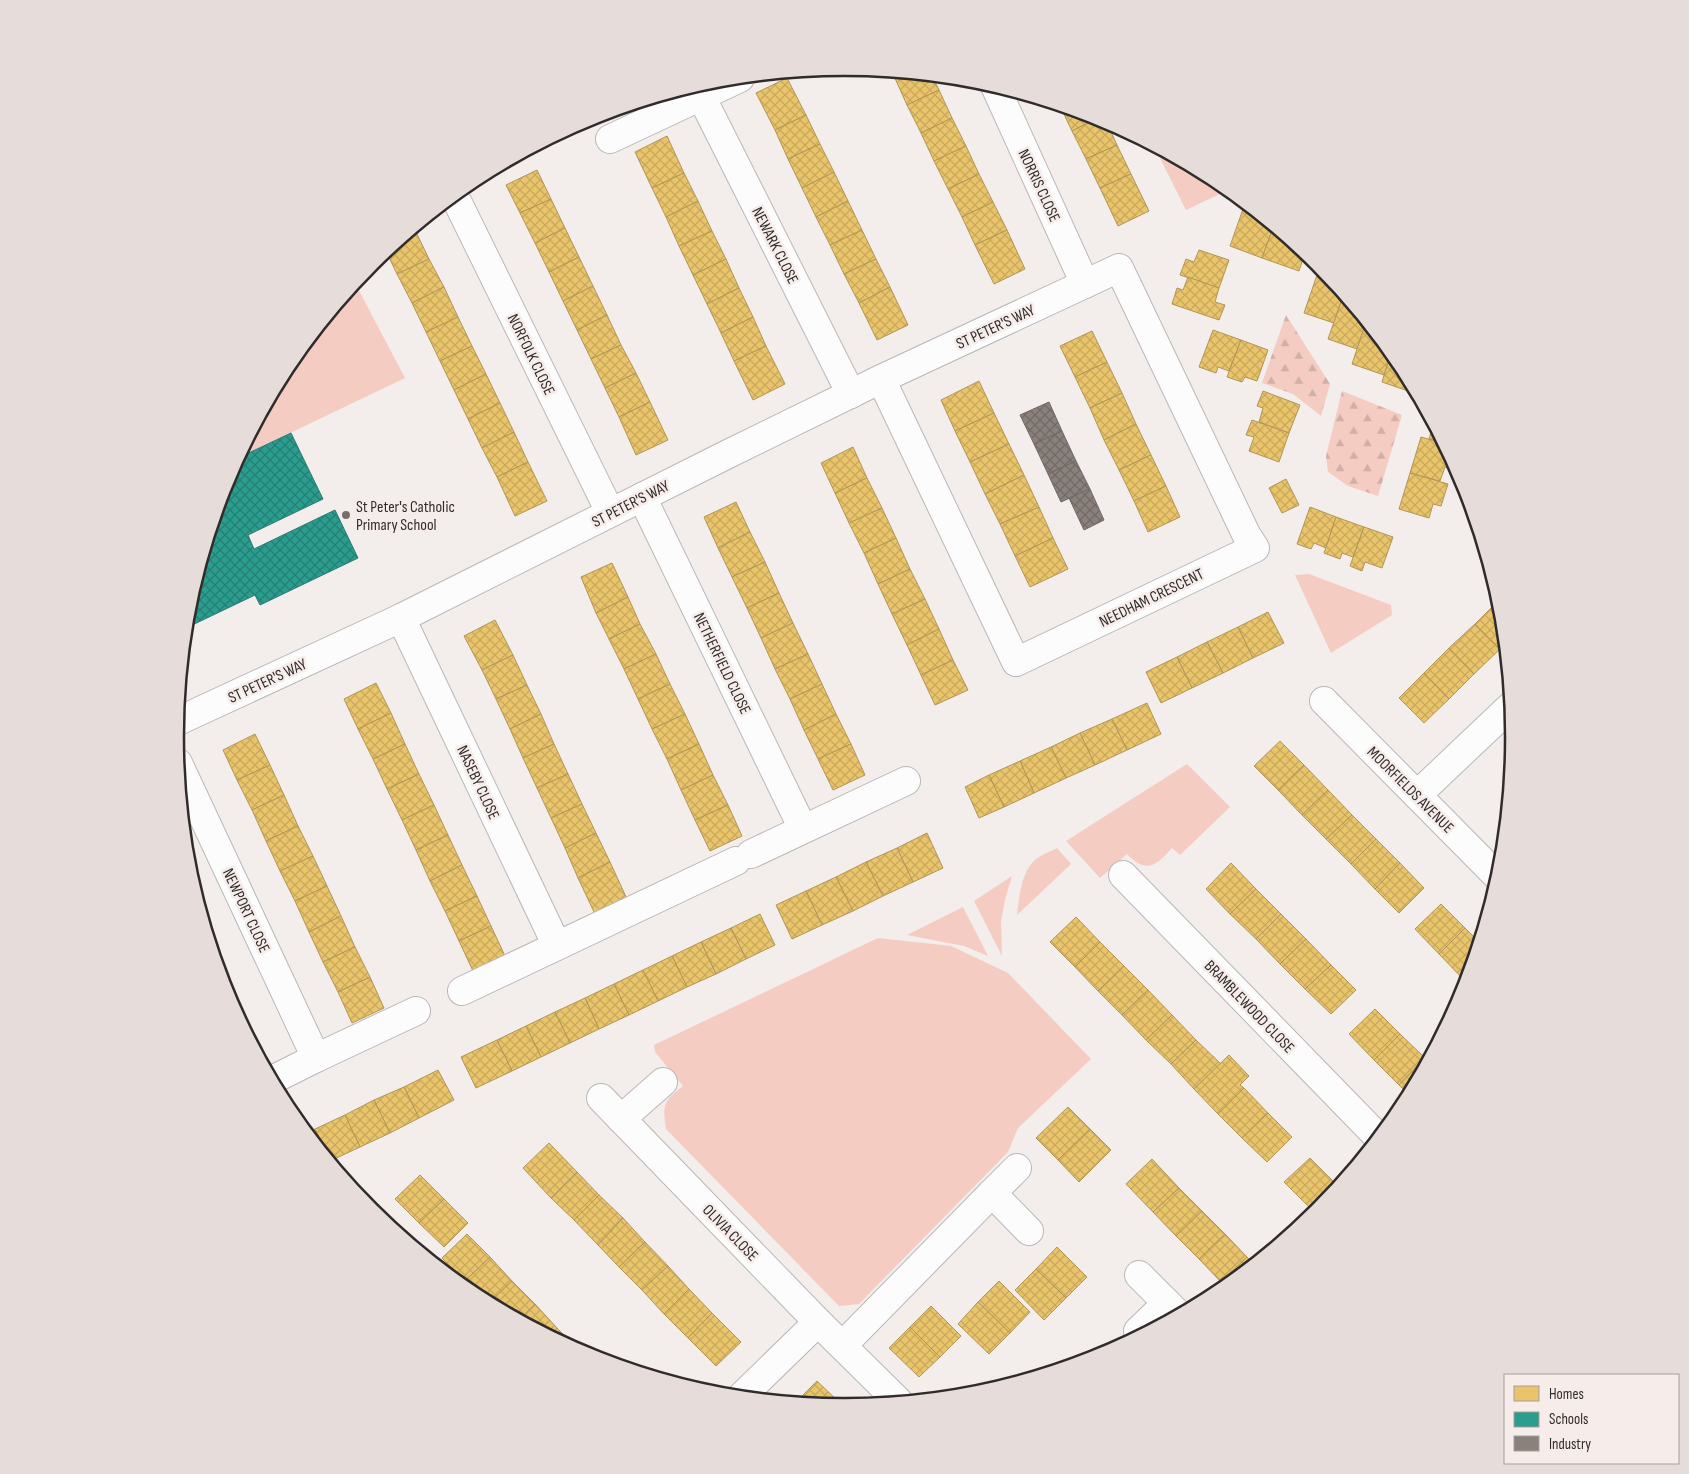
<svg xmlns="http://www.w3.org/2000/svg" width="1689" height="1474" font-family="'Sofia Sans Condensed',sans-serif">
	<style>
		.grass { fill: #f5ccc1 }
		.forest { fill: url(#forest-firs) }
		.homes { fill: url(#homes-cross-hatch); stroke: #b29657 }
		.schools { fill: url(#schools-cross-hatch); stroke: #2c7b71 }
		.industry { fill: url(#industry-cross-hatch); stroke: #6f6864 }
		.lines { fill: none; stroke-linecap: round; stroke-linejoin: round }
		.minor-casing { stroke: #bbb7b6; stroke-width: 30 }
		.minor { stroke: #fdfcfc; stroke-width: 28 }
		.poi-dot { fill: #74706f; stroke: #f6ece9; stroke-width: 2 }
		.labels { text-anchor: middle; stroke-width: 5; stroke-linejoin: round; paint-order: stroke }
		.street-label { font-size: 16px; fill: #302c2b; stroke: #f6ece9 }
		.poi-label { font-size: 16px; fill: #302c2b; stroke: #f6ece9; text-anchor: start }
		.rim { fill: none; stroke: #302c2b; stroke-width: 2.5 }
	</style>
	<defs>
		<pattern id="forest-firs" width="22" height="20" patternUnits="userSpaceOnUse" patternTransform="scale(1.25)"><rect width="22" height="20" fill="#f5ccc1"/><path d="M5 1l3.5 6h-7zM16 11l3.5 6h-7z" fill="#d2afa6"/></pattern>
		<pattern id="homes-cross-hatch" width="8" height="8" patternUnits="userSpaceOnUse" patternTransform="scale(1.25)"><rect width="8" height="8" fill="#e9c46a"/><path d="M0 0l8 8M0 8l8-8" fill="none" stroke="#c8a95c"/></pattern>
		<pattern id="schools-cross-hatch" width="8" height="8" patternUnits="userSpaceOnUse" patternTransform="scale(1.25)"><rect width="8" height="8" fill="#2a9d8f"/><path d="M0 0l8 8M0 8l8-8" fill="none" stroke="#248075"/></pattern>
		<pattern id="industry-cross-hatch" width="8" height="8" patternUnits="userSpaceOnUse" patternTransform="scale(1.25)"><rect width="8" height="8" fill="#8a817c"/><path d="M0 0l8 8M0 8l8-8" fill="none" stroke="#716a66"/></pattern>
	</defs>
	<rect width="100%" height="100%" fill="#f3edec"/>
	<!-- grass -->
	<g class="grass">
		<polygon points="1155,148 1217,180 1228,190 1186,210"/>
		<polygon points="355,283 405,378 238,458 288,365"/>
		<polygon points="1309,574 1391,605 1392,615 1331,653 1295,575"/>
		<path d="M1187,764l43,43 -50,48 -8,-7c-16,18 -26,26 -45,6l-27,24 -34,-37z"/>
		<path d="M1057,848l14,16 -54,51c2,-15 4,-41 16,-53 5,-6 17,-10 24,-14z"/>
		<polygon points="1012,876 1005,900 1001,921 1002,956 974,901"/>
		<polygon points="963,907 988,956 964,946 907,935"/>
		<path d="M878,938l73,8 57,27 83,86 -73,69 -10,24 -149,152 -20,2 -173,-177c-4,-25 -2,-28 17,-43l-28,-34 -1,-7z"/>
	</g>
	<!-- forest -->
	<g class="forest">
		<polygon points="1286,315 1330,384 1321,416 1293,394 1262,383"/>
		<polygon points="1342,391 1402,415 1378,496 1348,486 1328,472 1326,456"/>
	</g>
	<!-- homes -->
	<g class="homes">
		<polygon points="901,73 932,76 939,90 907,105 894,76"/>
		<polygon points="787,78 806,115 775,130 756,93"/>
		<polygon points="939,90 952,118 921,133 907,105"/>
		<polygon points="1060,106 1098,118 1072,131"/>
		<polygon points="806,115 820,144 788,159 775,130"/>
		<polygon points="952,118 966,146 934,161 921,133"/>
		<polygon points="1098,118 1106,121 1117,145 1086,159 1072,131"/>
		<polygon points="667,136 684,173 652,188 635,152"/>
		<polygon points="820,144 834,172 802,188 788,159"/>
		<polygon points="1117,145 1131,174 1100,188 1086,159"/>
		<polygon points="966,146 979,174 948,189 934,161"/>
		<polygon points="537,170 551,199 520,213 506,185"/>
		<polygon points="834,172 848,201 816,217 802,188"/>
		<polygon points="684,173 698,201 666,217 652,188"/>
		<polygon points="979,174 993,202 962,217 948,189"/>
		<polygon points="1131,174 1149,211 1118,226 1100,188"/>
		<polygon points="551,199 565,228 535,243 520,213"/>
		<polygon points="698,201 712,231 679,246 666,217"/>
		<polygon points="848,201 862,230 830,245 816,217"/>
		<polygon points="993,202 1007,230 975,245 962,217"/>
		<polygon points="1243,209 1257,214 1262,218 1260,223 1273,228 1262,258 1230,246"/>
		<polygon points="565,228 579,257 549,272 535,243"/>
		<polygon points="1273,228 1305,253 1299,271 1262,258"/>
		<polygon points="415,230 429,259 397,274 386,251 408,233"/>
		<polygon points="862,230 876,259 844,274 830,245"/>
		<polygon points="1007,230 1025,269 994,284 975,245"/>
		<polygon points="712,231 726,259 693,275 679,246"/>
		<polygon points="1199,250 1229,260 1219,288 1180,275 1186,259 1194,262"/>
		<polygon points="579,257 593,286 563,301 549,272"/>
		<polygon points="429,259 444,287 412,303 397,274"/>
		<polygon points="726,259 739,288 707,304 693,275"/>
		<polygon points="876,259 890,287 859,303 844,274"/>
		<polygon points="1317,275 1331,279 1334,283 1333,287 1339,290 1343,295 1334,323 1304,313"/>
		<polygon points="1188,277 1219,288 1215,302 1225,305 1219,320 1172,304 1177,288 1183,290"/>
		<polygon points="593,286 607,315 577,330 563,301"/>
		<polygon points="444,287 458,317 426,332 412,303"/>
		<polygon points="890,287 908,325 877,340 859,303"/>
		<polygon points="739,288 753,317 721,333 707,304"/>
		<polygon points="1341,302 1352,306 1356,310 1354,314 1361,317 1366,322 1357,349 1328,339"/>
		<polygon points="607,315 621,345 591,359 577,330"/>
		<polygon points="458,317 472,346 440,361 426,332"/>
		<polygon points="753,317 766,346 734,361 721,333"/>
		<polygon points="1364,328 1374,332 1391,353 1384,375 1352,364"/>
		<polygon points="1213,330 1241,340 1229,371 1218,367 1216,373 1199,367"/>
		<polygon points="1092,331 1107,362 1075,377 1060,346"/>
		<polygon points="1241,340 1268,350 1257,381 1245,377 1242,382 1227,377"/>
		<polygon points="621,345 636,373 605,388 591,359"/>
		<polygon points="472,346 486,374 454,390 440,361"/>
		<polygon points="766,346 785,384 753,400 734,361"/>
		<polygon points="1391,353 1401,365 1417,394 1382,382"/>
		<polygon points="1107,362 1122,393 1090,408 1075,377"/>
		<polygon points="636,373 650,402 619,417 605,388"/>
		<polygon points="486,374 500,403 468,419 454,390"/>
		<polygon points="979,381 994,413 955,431 941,400"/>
		<polygon points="1263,391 1300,405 1289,433 1259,422 1263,408 1257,406"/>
		<polygon points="1122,393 1136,424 1104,440 1090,408"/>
		<polygon points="650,402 668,440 636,455 619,417"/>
		<polygon points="500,403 514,432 482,448 468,419"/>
		<polygon points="994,413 1009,444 970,462 955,431"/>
		<polygon points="1252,420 1289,433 1279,462 1249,451 1254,437 1246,435"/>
		<polygon points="1136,424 1151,455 1119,470 1104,440"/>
		<polygon points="1433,425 1443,443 1429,439"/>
		<polygon points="514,432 528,462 497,477 482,448"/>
		<polygon points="1421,437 1443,443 1454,464 1452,470 1445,467 1440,481 1410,473"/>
		<polygon points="1009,444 1024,475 985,494 970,462"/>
		<polygon points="853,447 867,478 835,493 821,463"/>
		<polygon points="1151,455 1166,486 1134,501 1119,470"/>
		<polygon points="528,462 547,501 515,516 497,477"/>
		<polygon points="1410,473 1448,484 1441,506 1433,504 1429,518 1399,509"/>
		<polygon points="1024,475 1039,507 1000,524 985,494"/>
		<polygon points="867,478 882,508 849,523 835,493"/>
		<polygon points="1286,479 1299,505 1282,513 1269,488"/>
		<polygon points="1166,486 1180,517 1148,532 1134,501"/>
		<polygon points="736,502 750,532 718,548 704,517"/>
		<polygon points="1039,507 1053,538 1015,556 1000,524"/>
		<polygon points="1310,507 1336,517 1326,548 1314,543 1311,549 1297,544"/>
		<polygon points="882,508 896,538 864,553 849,523"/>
		<polygon points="1336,517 1364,527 1353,557 1342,553 1340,559 1324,553"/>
		<polygon points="1364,527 1393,537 1382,568 1365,562 1362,571 1350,566"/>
		<polygon points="750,532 765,562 732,577 718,548"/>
		<polygon points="896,538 910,569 878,584 864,553"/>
		<polygon points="1053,538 1068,569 1030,587 1015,556"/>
		<polygon points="765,562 779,593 747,608 732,577"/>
		<polygon points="612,563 628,597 596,613 581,577"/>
		<polygon points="910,569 925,599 892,614 878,584"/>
		<polygon points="779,593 793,623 761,638 747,608"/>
		<polygon points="628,597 640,624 609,639 596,613"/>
		<polygon points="925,599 939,629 907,645 892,614"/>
		<polygon points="1499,600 1505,644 1500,649 1475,624"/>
		<polygon points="1268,612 1284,643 1253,658 1238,627"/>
		<polygon points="495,620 513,655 482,670 464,636"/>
		<polygon points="793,623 808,654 775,669 761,638"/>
		<polygon points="640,624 656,654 624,669 609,639"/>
		<polygon points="1475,624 1500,649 1474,674 1449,648"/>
		<polygon points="1238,627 1253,658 1223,673 1207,642"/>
		<polygon points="939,629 953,660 921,675 907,645"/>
		<polygon points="1207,642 1223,673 1192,688 1177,657"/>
		<polygon points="1449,648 1474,674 1449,699 1424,673"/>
		<polygon points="656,654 670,684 638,699 624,669"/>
		<polygon points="808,654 822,684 790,699 775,669"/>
		<polygon points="513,655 527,685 496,699 482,670"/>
		<polygon points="1177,657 1192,688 1161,703 1146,672"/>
		<polygon points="953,660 968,690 935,705 921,675"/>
		<polygon points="1424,673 1449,699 1424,723 1399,698"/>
		<polygon points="376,683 391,713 358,729 344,699"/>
		<polygon points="670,684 685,714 652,729 638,699"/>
		<polygon points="822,684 836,714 804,730 790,699"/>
		<polygon points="527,685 541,714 510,729 496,699"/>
		<polygon points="1147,703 1161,734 1127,750 1112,719"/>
		<polygon points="391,713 405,744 373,759 358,729"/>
		<polygon points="541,714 554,744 523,758 510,729"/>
		<polygon points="685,714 699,744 667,759 652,729"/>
		<polygon points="836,714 851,744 818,759 804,730"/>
		<polygon points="1112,719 1127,750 1095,765 1080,733"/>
		<polygon points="1080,733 1095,765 1066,778 1051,747"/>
		<polygon points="255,734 270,765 237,780 223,750"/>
		<polygon points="1280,741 1304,765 1278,790 1254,766"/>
		<polygon points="405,744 419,774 387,789 373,759"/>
		<polygon points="554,744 568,774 537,788 523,758"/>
		<polygon points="699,744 713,775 681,790 667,759"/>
		<polygon points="851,744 865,775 833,790 818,759"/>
		<polygon points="1051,747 1066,778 1034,793 1020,761"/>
		<polygon points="1020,761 1034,793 1004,807 989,775"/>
		<polygon points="270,765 284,795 252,810 237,780"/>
		<polygon points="1304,765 1328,790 1302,815 1278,790"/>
		<polygon points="419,774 434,805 402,820 387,789"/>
		<polygon points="568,774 582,804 551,818 537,788"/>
		<polygon points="713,775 728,805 695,820 681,790"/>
		<polygon points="989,775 1004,807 979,818 965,787"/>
		<polygon points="1328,790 1352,815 1326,839 1302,815"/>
		<polygon points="284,795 298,826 266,841 252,810"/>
		<polygon points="582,804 596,833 565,848 551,818"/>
		<polygon points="434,805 448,835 416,850 402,820"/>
		<polygon points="728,805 742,836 710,851 695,820"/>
		<polygon points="1352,815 1376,839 1351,864 1326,839"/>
		<polygon points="298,826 313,856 280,871 266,841"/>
		<polygon points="596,833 610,862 578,878 565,848"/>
		<polygon points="927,833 943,868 913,882 897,848"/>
		<polygon points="448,835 462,865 430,881 416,850"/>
		<polygon points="1376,839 1400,863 1375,889 1351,864"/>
		<polygon points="897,848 913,882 883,896 866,862"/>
		<polygon points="313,856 327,886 295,901 280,871"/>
		<polygon points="610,862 627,899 595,914 578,878"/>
		<polygon points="866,862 883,896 853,911 836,877"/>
		<polygon points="1231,863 1256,889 1230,914 1206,889"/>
		<polygon points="1400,863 1424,888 1399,913 1375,889"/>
		<polygon points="462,865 477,896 445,911 430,881"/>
		<polygon points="836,877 853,911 822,925 806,891"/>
		<polygon points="327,886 341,916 309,932 295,901"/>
		<polygon points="1256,889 1281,914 1256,939 1230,914"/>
		<polygon points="806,891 822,925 792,939 776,905"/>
		<polygon points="477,896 491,926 459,941 445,911"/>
		<polygon points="1441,904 1465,928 1439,954 1415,929"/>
		<polygon points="760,914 775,945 746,959 731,928"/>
		<polygon points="1281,914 1306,939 1280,964 1256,939"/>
		<polygon points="341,916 355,947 323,962 309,932"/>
		<polygon points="1076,917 1100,942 1075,967 1050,942"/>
		<polygon points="491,926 505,956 473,971 459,941"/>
		<polygon points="731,928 746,959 716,974 701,942"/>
		<polygon points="1465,928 1479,942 1470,971 1462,978 1439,954"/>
		<polygon points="1306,939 1331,965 1305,989 1280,964"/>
		<polygon points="701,942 716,974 687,987 672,956"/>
		<polygon points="1100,942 1124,966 1098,991 1075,967"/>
		<polygon points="355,947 370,977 338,992 323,962"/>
		<polygon points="672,956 687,987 658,1001 643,970"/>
		<polygon points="1331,965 1356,990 1331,1014 1305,989"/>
		<polygon points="1124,966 1148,990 1122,1015 1098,991"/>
		<polygon points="643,970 658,1001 629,1015 614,984"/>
		<polygon points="221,976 222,976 237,1005 233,1007 226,993"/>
		<polygon points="370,977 384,1008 352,1023 338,992"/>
		<polygon points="614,984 629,1015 599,1029 585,998"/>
		<polygon points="1148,990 1172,1015 1146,1040 1122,1015"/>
		<polygon points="585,998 599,1029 570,1043 555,1012"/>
		<polygon points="237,1005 250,1035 249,1036 233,1007"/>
		<polygon points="1375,1009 1400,1034 1374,1060 1349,1034"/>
		<polygon points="555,1012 570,1043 541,1057 526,1026"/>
		<polygon points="1172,1015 1196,1040 1171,1064 1146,1040"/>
		<polygon points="526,1026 541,1057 512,1071 497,1040"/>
		<polygon points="1400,1034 1425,1058 1399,1085 1374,1060"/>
		<polygon points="497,1040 512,1071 476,1088 461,1057"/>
		<polygon points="1196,1040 1221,1064 1194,1089 1171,1064"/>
		<polygon points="1229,1055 1249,1076 1240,1085 1244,1088 1218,1114 1194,1089"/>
		<polygon points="1425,1058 1427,1061 1409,1095 1399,1085"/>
		<polygon points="438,1070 454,1100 419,1118 404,1087"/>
		<polygon points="404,1087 419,1118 390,1133 374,1100"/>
		<polygon points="1244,1088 1268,1113 1242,1138 1218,1114"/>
		<polygon points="374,1100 390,1133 360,1147 345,1115"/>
		<polygon points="1068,1107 1090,1129 1058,1160 1036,1138"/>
		<polygon points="1268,1113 1292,1137 1267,1162 1242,1138"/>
		<polygon points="345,1115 360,1147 330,1161 315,1129"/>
		<polygon points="315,1129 330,1161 307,1132"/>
		<polygon points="1090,1129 1111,1150 1079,1182 1058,1160"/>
		<polygon points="549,1143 577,1172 551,1198 523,1168"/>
		<polygon points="1310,1158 1336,1184 1310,1208 1284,1182"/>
		<polygon points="1152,1159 1179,1188 1153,1212 1126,1184"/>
		<polygon points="577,1172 599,1195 574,1220 551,1198"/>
		<polygon points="420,1175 444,1199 419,1223 395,1199"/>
		<polygon points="1336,1184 1338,1186 1315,1213 1310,1208"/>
		<polygon points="1179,1188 1202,1211 1176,1236 1153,1212"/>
		<polygon points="599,1195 623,1218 598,1245 574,1220"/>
		<polygon points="444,1199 468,1223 444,1247 419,1223"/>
		<polygon points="1202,1211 1225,1234 1199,1259 1176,1236"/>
		<polygon points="623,1218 645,1242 619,1267 598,1245"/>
		<polygon points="467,1234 490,1257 465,1281 442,1258"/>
		<polygon points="1225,1234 1247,1257 1221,1282 1199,1259"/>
		<polygon points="645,1242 668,1266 642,1290 619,1267"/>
		<polygon points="1057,1247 1087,1277 1066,1298 1036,1269"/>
		<polygon points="490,1257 512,1281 489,1303 482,1299 465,1281"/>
		<polygon points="1247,1257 1253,1263 1226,1286 1221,1282"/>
		<polygon points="668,1266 689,1289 664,1314 642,1290"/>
		<polygon points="1036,1269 1066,1298 1044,1320 1015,1290"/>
		<polygon points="512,1281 535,1304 520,1319 489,1303"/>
		<polygon points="999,1281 1030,1312 1010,1333 978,1302"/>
		<polygon points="689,1289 712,1313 688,1338 664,1314"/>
		<polygon points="978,1302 1010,1333 989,1354 958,1324"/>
		<polygon points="535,1304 557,1328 550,1335 520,1319"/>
		<polygon points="931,1306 961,1336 940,1357 910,1327"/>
		<polygon points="712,1313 741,1342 716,1366 688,1338"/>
		<polygon points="910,1327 940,1357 919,1377 889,1348"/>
		<polygon points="557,1328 580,1351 550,1335"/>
		<polygon points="817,1381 843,1406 796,1402"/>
	</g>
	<!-- schools -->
	<polygon class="schools" points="291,433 323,499 248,535 254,549 335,510 358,558 260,605 255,595 186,628 188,606 226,481 238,458"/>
	<!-- industry -->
	<g class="industry">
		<polygon points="1049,402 1062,431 1034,444 1020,415"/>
		<polygon points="1062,431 1076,461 1048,474 1034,444"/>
		<polygon points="1076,461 1090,489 1061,502 1048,474"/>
		<polygon points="1090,489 1104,520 1084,530 1069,498"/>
	</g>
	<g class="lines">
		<!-- minor casing -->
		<g class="minor-casing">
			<g id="minor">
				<polyline points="995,86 1085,284"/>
				<polyline points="701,96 851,394"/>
				<polyline points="610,139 740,78"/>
				<polyline points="454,195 610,512"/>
				<polyline points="642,497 803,829"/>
				<polyline points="401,618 557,946"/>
				<polyline points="1324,701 1498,877"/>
				<polyline points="176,722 401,618 728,454 881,379 1119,268 1246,534 1255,548 1016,662 881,379"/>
				<polyline points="178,763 316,1058 416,1011"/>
				<polyline points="1417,795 1511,706"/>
				<polyline points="751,854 906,781"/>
				<polyline points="1123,875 1378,1137"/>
				<polyline points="462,991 736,861"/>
				<polyline points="272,1080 316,1058"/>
				<polyline points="601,1098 818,1322 898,1401"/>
				<polyline points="621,1119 663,1082"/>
				<polyline points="992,1193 1017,1168"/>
				<polyline points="1139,1275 1178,1314"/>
				<polyline points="1138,1331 1167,1303"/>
				<polyline points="843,1345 992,1193 1029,1231"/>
				<polyline points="742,1396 818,1322"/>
			</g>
		</g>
		<!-- minor -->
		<use href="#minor" class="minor"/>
	</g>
	<!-- markers -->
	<circle class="poi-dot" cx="346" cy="515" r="5"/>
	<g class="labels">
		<!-- street labels -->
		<g class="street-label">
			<text transform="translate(1040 185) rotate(65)" y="6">NORRIS CLOSE</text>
			<text transform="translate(776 245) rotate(63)" y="6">NEWARK CLOSE</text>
			<text transform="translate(995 326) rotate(-25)" y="6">ST PETER'S WAY</text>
			<text transform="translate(532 354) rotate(64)" y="6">NORFOLK CLOSE</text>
			<text transform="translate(630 503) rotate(-27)" y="6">ST PETER'S WAY</text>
			<text transform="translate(1151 597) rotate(-26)" y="6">NEEDHAM CRESCENT</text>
			<text transform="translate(723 663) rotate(64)" y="6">NETHERFIELD CLOSE</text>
			<text transform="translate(267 680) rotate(-25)" y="6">ST PETER'S WAY</text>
			<text transform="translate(479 782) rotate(65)" y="6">NASEBY CLOSE</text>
			<text transform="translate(1411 789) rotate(45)" y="6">MOORFIELDS AVENUE</text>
			<text transform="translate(247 910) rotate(65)" y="6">NEWPORT CLOSE</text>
			<text transform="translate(1250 1006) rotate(46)" y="6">BRAMBLEWOOD CLOSE</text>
			<text transform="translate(731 1232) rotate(46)" y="6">OLIVIA CLOSE</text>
		</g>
		<!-- poi labels -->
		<g class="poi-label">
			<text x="356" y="512">St Peter's Catholic<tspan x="356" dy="18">Primary School</tspan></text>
		</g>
	</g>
	<!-- crop -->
	<path d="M0 0H1689V1474H0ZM844 76H845A660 660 0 0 1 1505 736V738A660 660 0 0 1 845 1398H844A660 660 0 0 1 184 738V736A660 660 0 0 1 844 76Z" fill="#e6ddda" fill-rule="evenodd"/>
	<path class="rim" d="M844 76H845A660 660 0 0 1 1505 736V738A660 660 0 0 1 845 1398H844A660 660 0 0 1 184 738V736A660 660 0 0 1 844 76Z"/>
	<!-- legend -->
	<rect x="1504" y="1374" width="175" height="90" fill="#f6ece9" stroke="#a79f9d"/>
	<rect x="1514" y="1386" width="25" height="15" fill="#e9c46a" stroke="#a79f9d"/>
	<text x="1549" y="1399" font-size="15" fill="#302c2b">Homes</text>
	<rect x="1514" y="1412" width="25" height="15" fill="#2a9d8f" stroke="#a79f9d"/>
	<text x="1549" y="1424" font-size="15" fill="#302c2b">Schools</text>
	<rect x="1514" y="1436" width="25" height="15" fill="#8a817c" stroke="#a79f9d"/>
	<text x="1549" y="1449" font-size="15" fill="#302c2b">Industry</text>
</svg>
